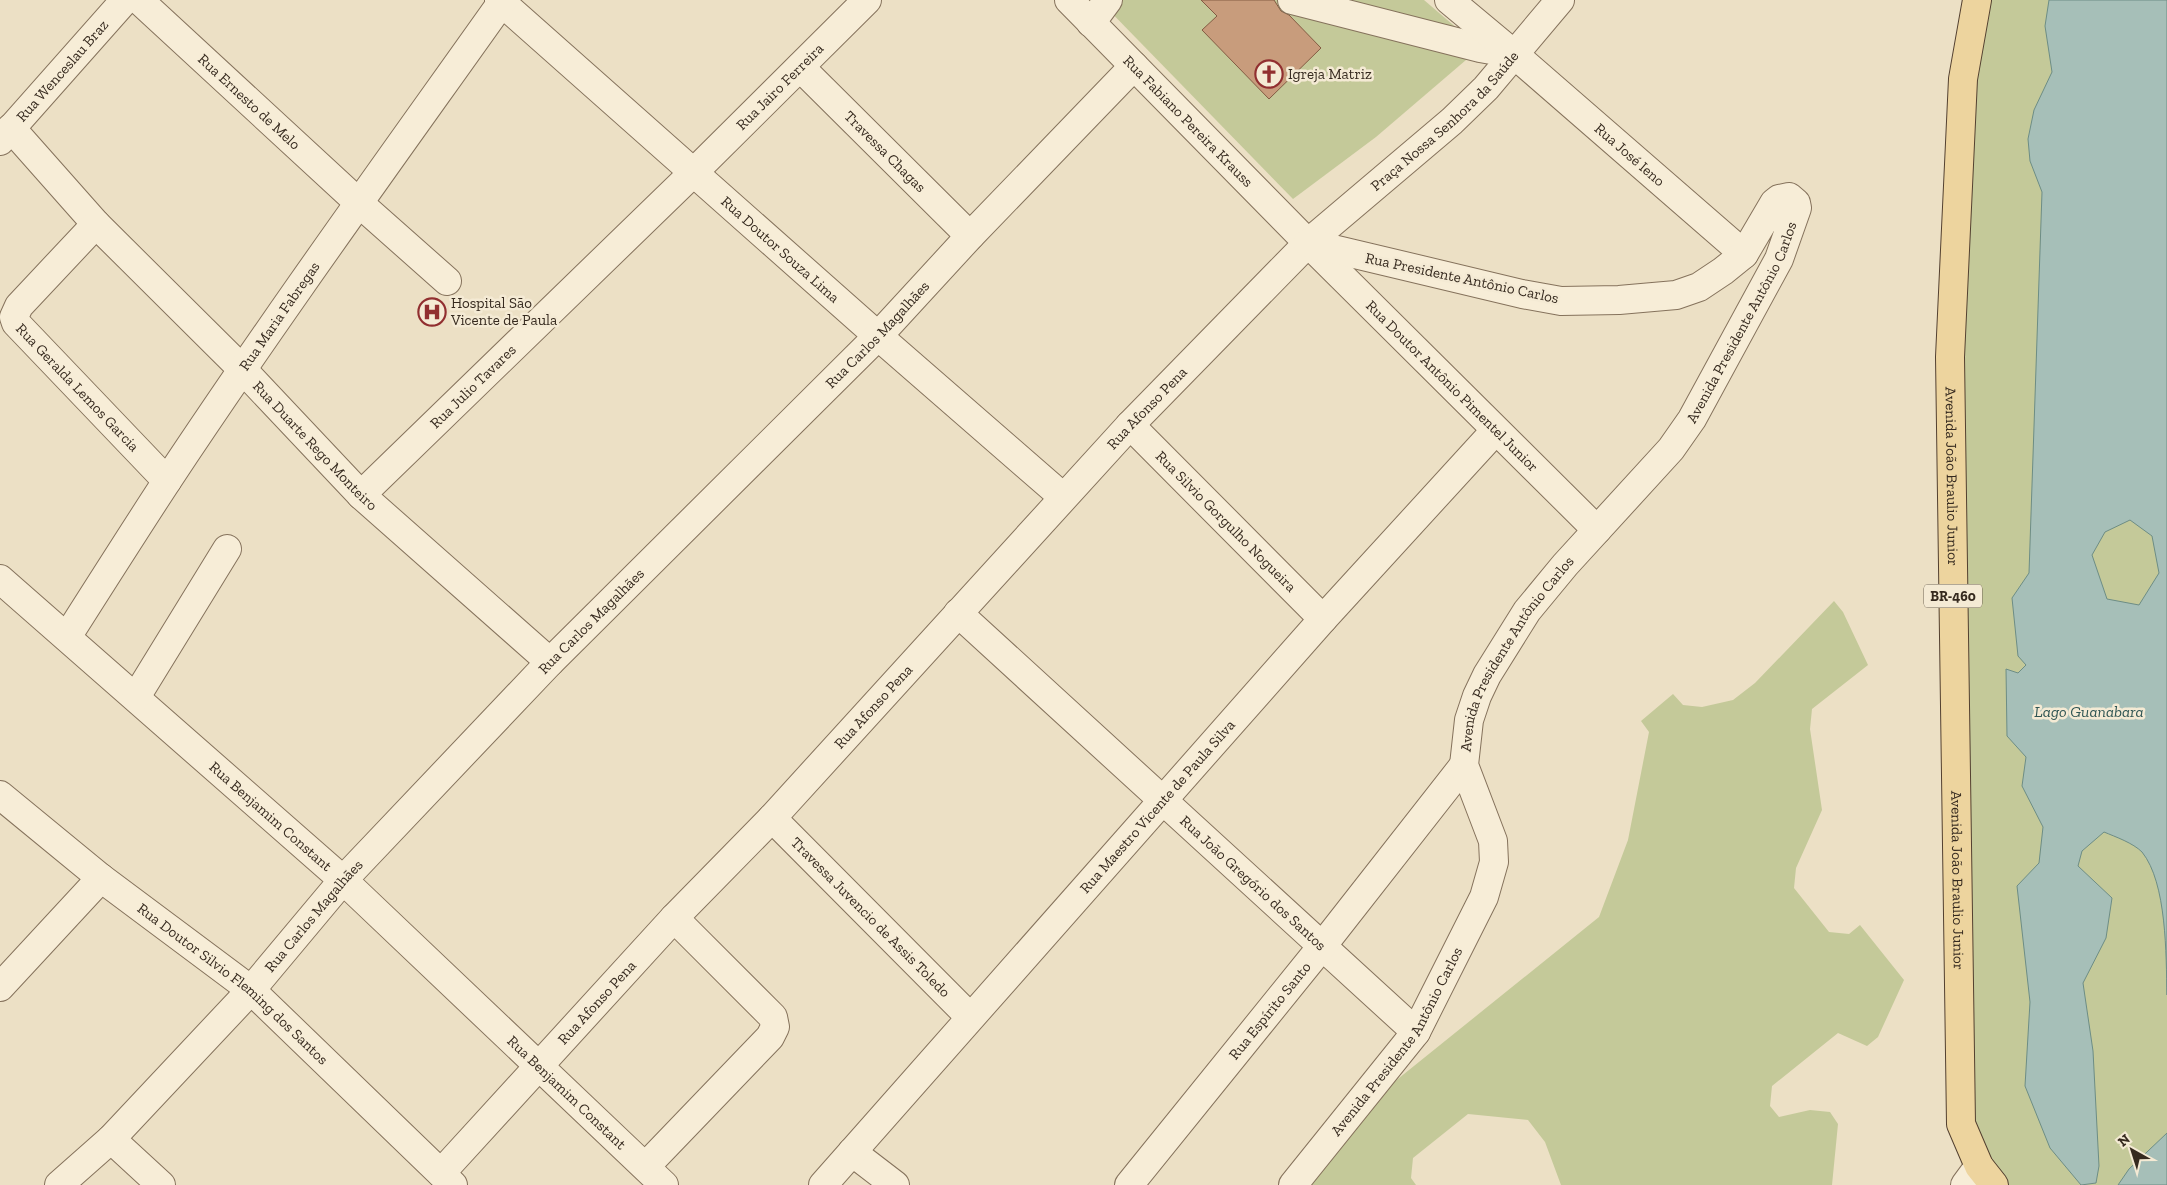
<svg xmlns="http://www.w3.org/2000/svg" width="2167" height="1185" font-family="'Zilla Slab',serif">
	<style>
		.green { fill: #c4c999 }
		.water { fill: #a6bfb8; stroke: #6d8d85; fill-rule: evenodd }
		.building { fill: #c89c7c; stroke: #835c43 }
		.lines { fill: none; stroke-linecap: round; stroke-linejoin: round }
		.minor-casing { stroke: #85725c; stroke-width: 30 }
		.major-casing { stroke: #534030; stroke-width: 30 }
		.minor { stroke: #f7edd7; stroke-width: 28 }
		.major { stroke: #edd49e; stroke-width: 28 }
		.labels { text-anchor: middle; stroke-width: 5; stroke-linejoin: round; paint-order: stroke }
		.shield { fill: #f4ead4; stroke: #6f6455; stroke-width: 1 }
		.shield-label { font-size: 14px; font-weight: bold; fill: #362a1f }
		.street-label { font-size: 15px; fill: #362a1f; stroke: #f4ead4 }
		.poi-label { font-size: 15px; fill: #362a1f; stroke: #f4ead4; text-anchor: start }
		.water-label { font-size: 16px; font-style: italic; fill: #2f5553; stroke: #f4ead4 }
	</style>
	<rect width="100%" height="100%" fill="#ece0c5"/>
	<!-- green -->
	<g class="green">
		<polygon points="1099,0 1424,0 1480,48 1376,137 1293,199"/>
		<polygon points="1977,0 2167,0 2167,1185 1994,1185 1961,1124 1963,79"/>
		<polygon points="1834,601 1843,612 1868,665 1812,709 1810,729 1822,810 1796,868 1794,888 1829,932 1849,934 1860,925 1904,980 1878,1037 1867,1046 1838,1033 1772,1086 1770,1106 1779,1117 1810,1110 1830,1112 1838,1124 1832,1185 1561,1185 1545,1142 1528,1120 1468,1114 1413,1158 1411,1178 1416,1185 1296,1185 1368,1103 1599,917 1628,840 1649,732 1641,721 1673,694 1683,705 1702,707 1733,700 1755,683"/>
	</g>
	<!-- water -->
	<g class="water">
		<path d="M2049,0h118v995c-1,-40 0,-112 -25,-143 -9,-9 -26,-15 -38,-20l-22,19 -4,15 34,32 -6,40 -23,45 10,68 6,115 -3,17 -15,2 -31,-37 -25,-62 5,-84 -13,-116 22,-23 4,-36 -21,-41 4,-29 -19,-21 -1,-67 12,4 8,-8 -8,-9 -6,-58 17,-25 13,-381 -12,-31 -2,-22 6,-29 18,-38 -7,-46zM2130,520l22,16 7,37 -20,32 -32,-6 -15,-44 13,-23z"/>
		<polygon points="2167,1133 2167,1185 2118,1185 2129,1169"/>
	</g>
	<!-- building -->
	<polygon class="building" points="1201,0 1274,0 1281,11 1289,15 1321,48 1269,99 1202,30 1217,16"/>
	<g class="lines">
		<!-- minor casing -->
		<g class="minor-casing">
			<g id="minor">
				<path id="s1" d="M139,0l220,203 88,78"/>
				<path id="s2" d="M499,0l379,336 185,161"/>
				<path id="s3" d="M1069,0l239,243 289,287"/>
				<polyline points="1292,0 1480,48 1514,54"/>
				<path id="s4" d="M1449,0l66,55 229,199"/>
				<polyline points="1091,23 1108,0"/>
				<path id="s5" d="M800,67l170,169"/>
				<path id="s6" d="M11,128l85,96 147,146 118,125 189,167"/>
				<path id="s7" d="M0,141l125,-141"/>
				<path id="s8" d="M96,224l-77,82 -5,11 2,6 151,158"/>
				<path id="s9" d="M1130,425l193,194"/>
				<path id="s10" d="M361,495l333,-323 173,-172"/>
				<path id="s11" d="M0,579l343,301 321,305"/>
				<path id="s12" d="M958,613l458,419"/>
				<path id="s13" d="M67,637c33,-52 66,-104 100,-156 108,-163 222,-320 335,-479"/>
				<polyline points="136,697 227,549"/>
				<path id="s14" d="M0,795l101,83 150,112 202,195"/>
				<path id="s15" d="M772,818l198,199"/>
				<polyline points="0,987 101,878"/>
				<polyline points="111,1139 161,1185"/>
				<polyline points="852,1152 895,1185"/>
				<polyline points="646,1166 770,1037 775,1027 773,1017 674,918"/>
				<path id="s16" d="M441,1173l233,-255 98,-100 358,-393 178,-182 144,-122 34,-33 74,-88"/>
				<path id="s17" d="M59,1185l52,-46 140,-149 92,-110 207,-218 328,-326 92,-100 164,-170"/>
				<path id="s18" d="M823,1185l500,-566 172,-188"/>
				<path id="s19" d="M1129,1185l194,-240 141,-180"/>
				<path id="s20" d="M1293,1185l123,-153 68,-135 10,-35 -1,-21 -29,-76 5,-45 8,-24 10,-21 40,-64 38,-46 106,-116 21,-30 87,-160 18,-51 -1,-5 -7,-6 -10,2 -5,4 -30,51 -21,17 -24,16 -23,8 -57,5 -58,1 -39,-7 -214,-51"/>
				<polyline points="1965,1185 1979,1166"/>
			</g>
		</g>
		<!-- major casing -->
		<g class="major-casing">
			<g id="major">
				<path id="s21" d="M1977,0l-14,79 -13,278 11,767 18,42 15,19"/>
			</g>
		</g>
		<!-- minor -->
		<use href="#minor" class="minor"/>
		<!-- major -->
		<use href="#major" class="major"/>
	</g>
	<!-- icons -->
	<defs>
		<g id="church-ring" transform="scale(1.4375)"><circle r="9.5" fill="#f4ead4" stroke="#912f30" stroke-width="1.5"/><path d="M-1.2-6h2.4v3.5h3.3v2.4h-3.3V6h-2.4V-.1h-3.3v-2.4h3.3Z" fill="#912f30"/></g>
		<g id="hospital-ring" transform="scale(1.4375)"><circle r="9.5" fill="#f4ead4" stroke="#912f30" stroke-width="1.5"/><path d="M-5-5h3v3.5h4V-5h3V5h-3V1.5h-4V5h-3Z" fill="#912f30"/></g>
	</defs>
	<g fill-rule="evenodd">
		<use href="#church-ring" x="1269" y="74"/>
		<use href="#hospital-ring" x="432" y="312"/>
	</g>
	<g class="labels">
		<!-- shield labels -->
		<rect class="shield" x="1924" y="584.5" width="58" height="23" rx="4"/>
		<g class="shield-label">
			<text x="1953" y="601">BR-460</text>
		</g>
		<!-- street labels -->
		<g class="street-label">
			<text dy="5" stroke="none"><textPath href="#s7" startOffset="94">Rua Wenceslau Braz</textPath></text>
			<text dy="5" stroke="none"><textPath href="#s10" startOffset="585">Rua Jairo Ferreira</textPath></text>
			<text dy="5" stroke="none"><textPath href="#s1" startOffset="150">Rua Ernesto de Melo</textPath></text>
			<text dy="5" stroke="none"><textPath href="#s3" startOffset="170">Rua Fabiano Pereira Krauss</textPath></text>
			<text dy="5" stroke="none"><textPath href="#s16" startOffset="1455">Praça Nossa Senhora da Saúde</textPath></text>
			<text dy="5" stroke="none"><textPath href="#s5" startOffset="120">Travessa Chagas</textPath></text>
			<text dy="5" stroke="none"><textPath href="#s4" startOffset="238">Rua José Ieno</textPath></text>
			<text dy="5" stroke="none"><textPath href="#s2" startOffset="376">Rua Doutor Souza Lima</textPath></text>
			<text transform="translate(1462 278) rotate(12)" y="5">Rua Presidente Antônio Carlos</text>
			<text dy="5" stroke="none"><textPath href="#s13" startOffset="385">Rua Maria Fabregas</textPath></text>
			<text dy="5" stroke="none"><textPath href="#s20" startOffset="1018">Avenida Presidente Antônio Carlos</textPath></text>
			<text dy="5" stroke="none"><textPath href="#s17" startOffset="1181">Rua Carlos Magalhães</textPath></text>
			<text dy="5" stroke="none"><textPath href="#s10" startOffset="156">Rua Julio Tavares</textPath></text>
			<text dy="5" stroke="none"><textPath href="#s8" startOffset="220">Rua Geralda Lemos Garcia</textPath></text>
			<text dy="5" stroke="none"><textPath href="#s3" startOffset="544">Rua Doutor Antônio Pimentel Junior</textPath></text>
			<text dy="5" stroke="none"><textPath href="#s16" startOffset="1041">Rua Afonso Pena</textPath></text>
			<text dy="5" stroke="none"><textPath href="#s6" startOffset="440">Rua Duarte Rego Monteiro</textPath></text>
			<text dy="5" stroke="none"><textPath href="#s21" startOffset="478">Avenida João Braulio Junior</textPath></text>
			<text dy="5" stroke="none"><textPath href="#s9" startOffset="136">Rua Silvio Gorgulho Nogueira</textPath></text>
			<text dy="5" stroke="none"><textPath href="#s17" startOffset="776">Rua Carlos Magalhães</textPath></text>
			<text dy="5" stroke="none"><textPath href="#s20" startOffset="612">Avenida Presidente Antônio Carlos</textPath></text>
			<text dy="5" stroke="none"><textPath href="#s16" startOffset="636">Rua Afonso Pena</textPath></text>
			<text dy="5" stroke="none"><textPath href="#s18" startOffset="505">Rua Maestro Vicente de Paula Silva</textPath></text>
			<text dy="5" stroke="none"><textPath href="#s11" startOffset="360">Rua Benjamim Constant</textPath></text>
			<text dy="5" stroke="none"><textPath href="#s21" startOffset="882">Avenida João Braulio Junior</textPath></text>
			<text dy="5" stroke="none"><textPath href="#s12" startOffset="400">Rua João Gregório dos Santos</textPath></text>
			<text dy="5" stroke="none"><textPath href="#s17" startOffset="371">Rua Carlos Magalhães</textPath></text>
			<text dy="5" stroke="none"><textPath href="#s15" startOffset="140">Travessa Juvencio de Assis Toledo</textPath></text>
			<text dy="5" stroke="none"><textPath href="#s14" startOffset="300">Rua Doutor Silvio Fleming dos Santos</textPath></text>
			<text dy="5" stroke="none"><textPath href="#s16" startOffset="231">Rua Afonso Pena</textPath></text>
			<text dy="5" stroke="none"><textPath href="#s19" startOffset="224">Rua Espírito Santo</textPath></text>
			<text dy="5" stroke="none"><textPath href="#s20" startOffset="178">Avenida Presidente Antônio Carlos</textPath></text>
			<text dy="5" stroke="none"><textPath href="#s11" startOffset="765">Rua Benjamim Constant</textPath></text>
		</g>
		<!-- poi labels -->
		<g class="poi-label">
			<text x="1288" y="79">Igreja Matriz</text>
			<text x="451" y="308">Hospital São<tspan x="451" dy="17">Vicente de Paula</tspan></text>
		</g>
		<!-- water labels -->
		<g class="water-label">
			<text x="2089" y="717">Lago Guanabara</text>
		</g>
	</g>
	<!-- north arrow -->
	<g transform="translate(2132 1150) rotate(321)" stroke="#f4ead4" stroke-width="4" paint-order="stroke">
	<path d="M0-4L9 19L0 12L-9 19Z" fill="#362a1f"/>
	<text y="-8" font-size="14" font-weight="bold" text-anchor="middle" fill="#362a1f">N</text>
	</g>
</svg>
